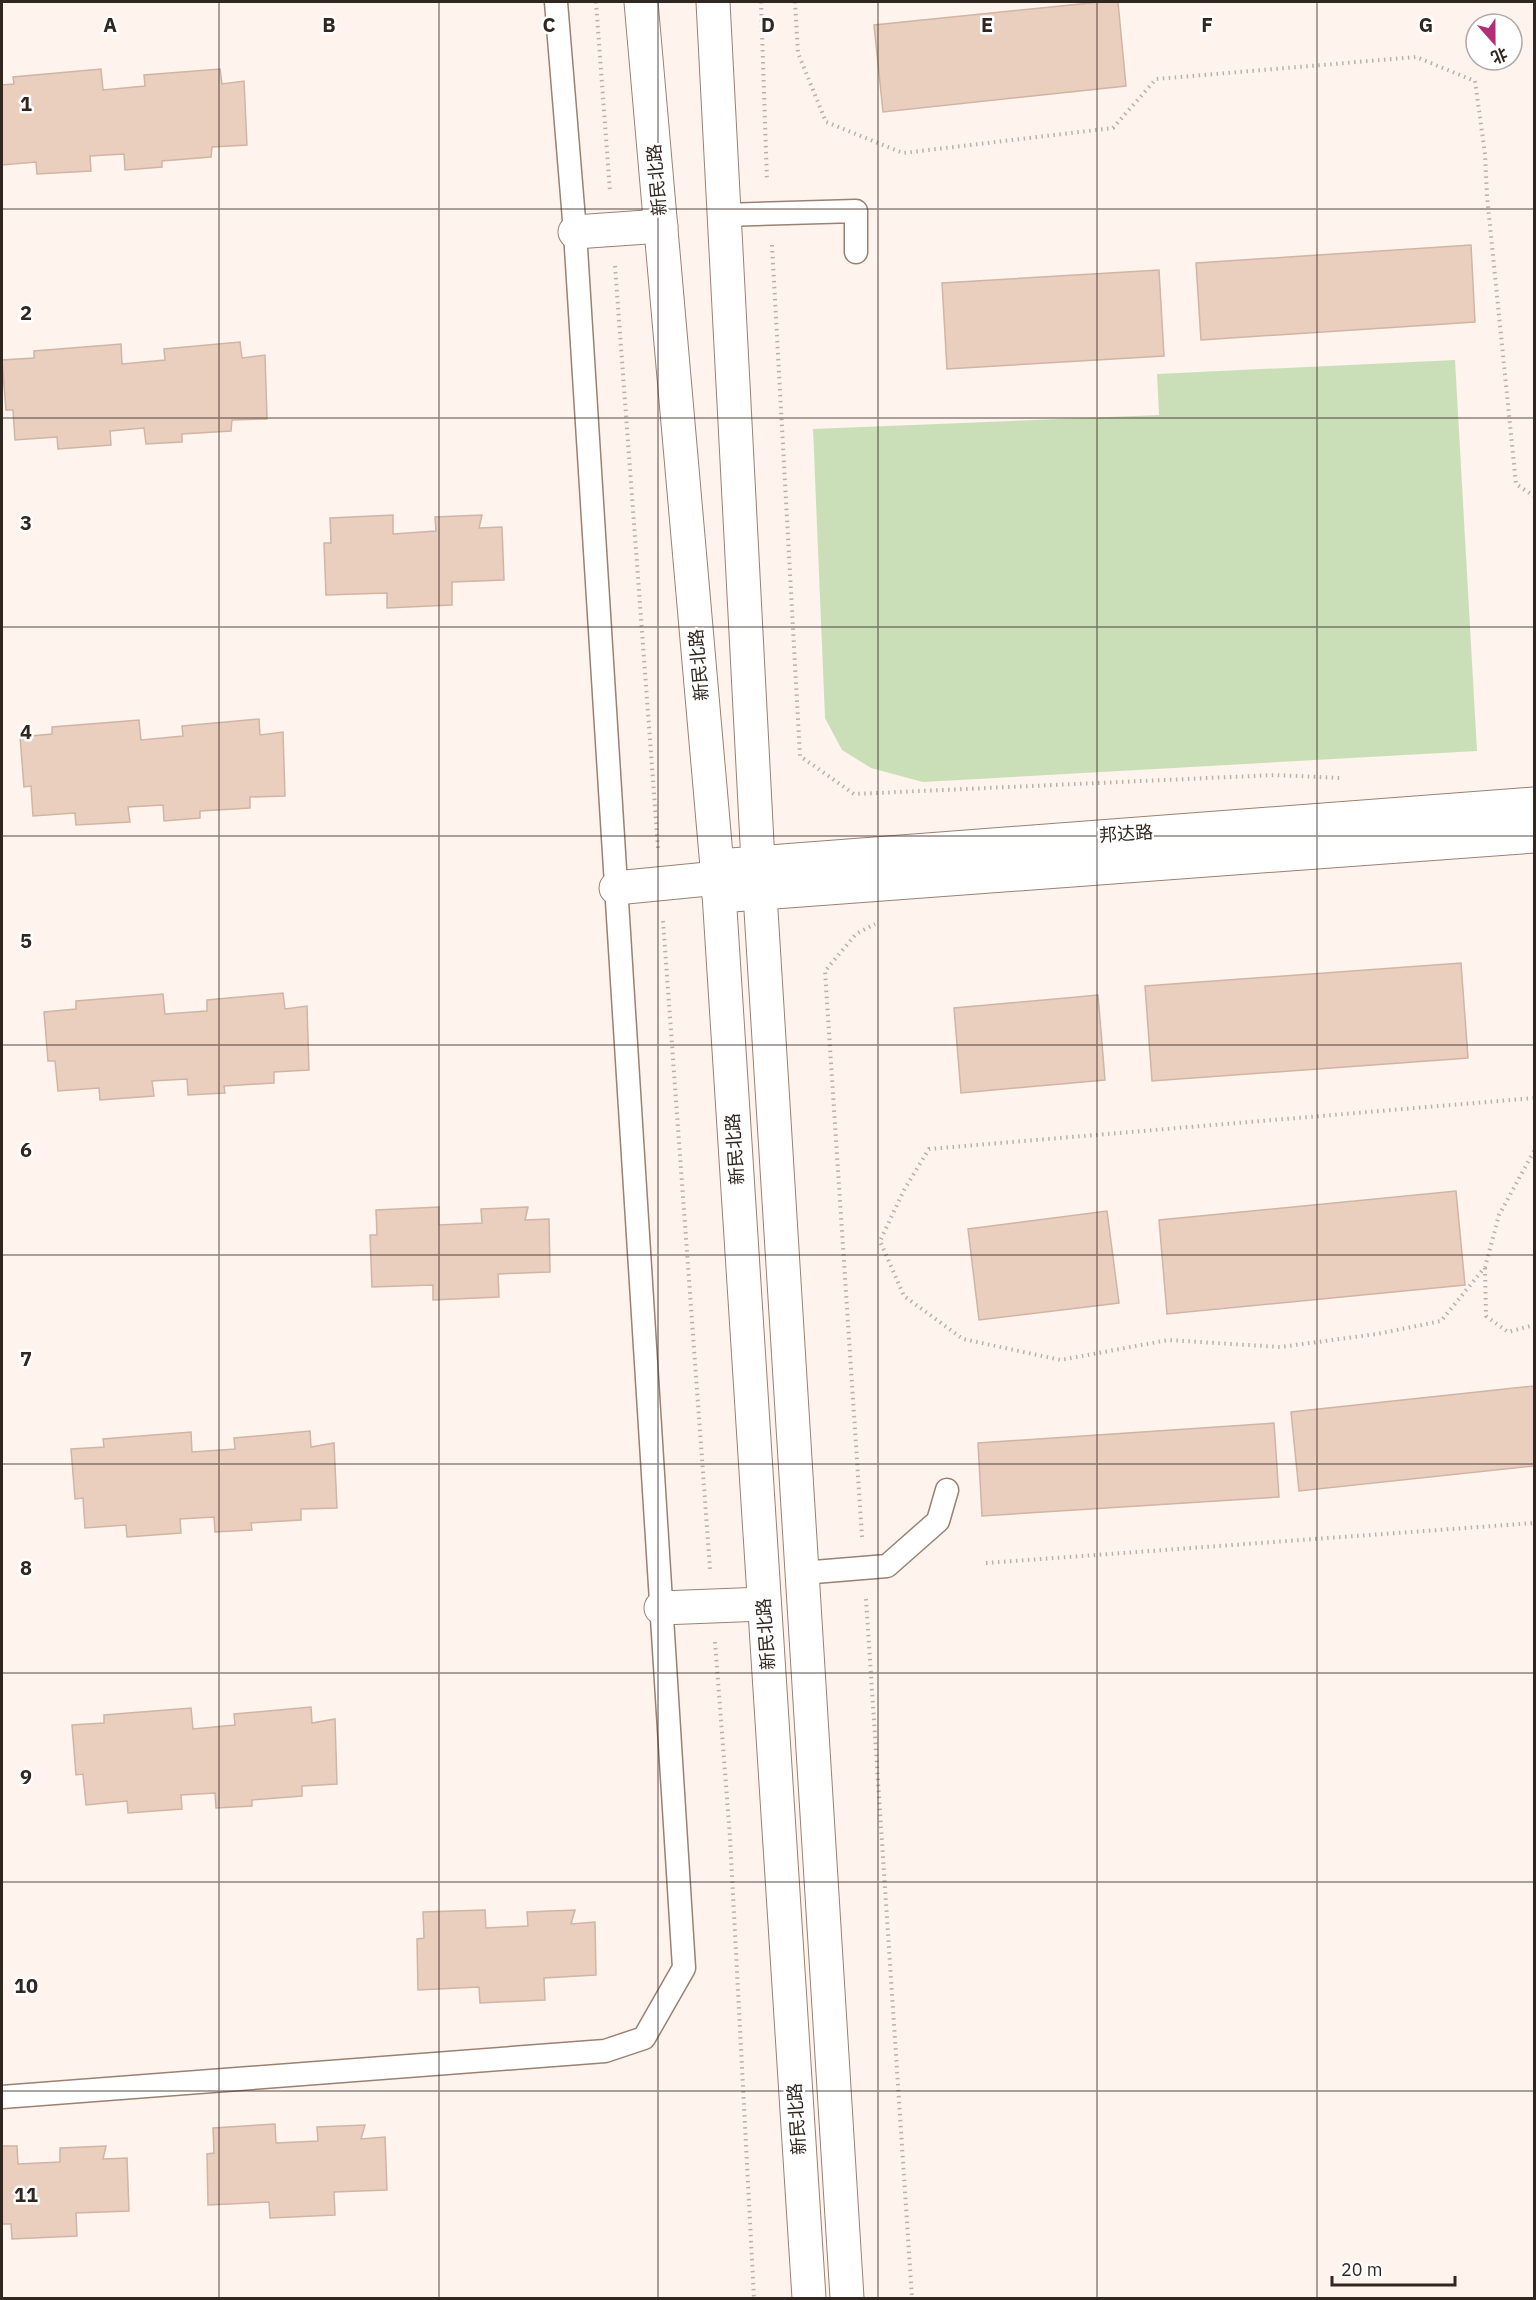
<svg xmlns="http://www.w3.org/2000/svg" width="1536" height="2300" font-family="'IBM Plex Sans','Noto Sans SC',sans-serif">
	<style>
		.green { fill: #cadfb8 }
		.building { fill: #eacebe; stroke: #d0b5a5; stroke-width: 1.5 }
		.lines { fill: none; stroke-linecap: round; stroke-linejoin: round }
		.lane-casing { stroke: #9a8172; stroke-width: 25 }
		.street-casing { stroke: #9a8172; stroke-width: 35 }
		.secondary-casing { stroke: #9a8172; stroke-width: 35 }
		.path { stroke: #bbb0aa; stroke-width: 4; stroke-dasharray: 1.5 4.5; stroke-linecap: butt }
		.lane { stroke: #fff; stroke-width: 22 }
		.street { stroke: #fff; stroke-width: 33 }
		.secondary { stroke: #fff; stroke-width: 33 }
		.grid { fill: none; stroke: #312721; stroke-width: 1.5; stroke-opacity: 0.55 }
		.labels { text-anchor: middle; stroke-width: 5; stroke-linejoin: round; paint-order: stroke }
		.street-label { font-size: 18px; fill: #312721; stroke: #fff }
		.grid-label { font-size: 20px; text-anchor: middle; font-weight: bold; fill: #312721; stroke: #fff; stroke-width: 5; stroke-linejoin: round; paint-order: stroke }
	</style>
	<rect width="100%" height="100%" fill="#fff3ed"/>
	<!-- green -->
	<polygon class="green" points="1455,360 1477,751 923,782 871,768 842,750 825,718 813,429 1159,415 1157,374"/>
	<!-- building -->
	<g class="building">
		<polygon points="1100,2 1118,2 1126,86 883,112 874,25"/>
		<polygon points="101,69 103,90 145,86 144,75 220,69 222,84 244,81 247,145 212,147 211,157 162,161 162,167 125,170 124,154 90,156 91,171 37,174 36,162 2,165 2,85 14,84 13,77"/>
		<polygon points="1471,245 1475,322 1201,340 1196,263"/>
		<polygon points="1159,270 1164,356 947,369 942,283"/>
		<polygon points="240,342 242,358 265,355 267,419 232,420 231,431 182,434 182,442 146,444 144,428 110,431 111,445 58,449 57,437 15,440 13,410 6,410 2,360 34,358 34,351 121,344 122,364 165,360 164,349"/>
		<polygon points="393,515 393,534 436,531 435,517 482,515 479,528 502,527 504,580 452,582 452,605 387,608 387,593 326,595 324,543 331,543 330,518"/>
		<polygon points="259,719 260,735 283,732 285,796 250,797 250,808 200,811 200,818 164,821 163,805 128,807 130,822 76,825 75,813 33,816 31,786 24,787 20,737 52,734 52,727 139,720 141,740 183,736 182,726"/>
		<polygon points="1461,963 1468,1058 1152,1081 1145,986"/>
		<polygon points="283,993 285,1009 307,1006 309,1070 274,1072 274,1083 224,1086 225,1093 188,1095 187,1079 152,1081 154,1096 100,1100 99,1088 58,1091 55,1061 48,1061 44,1012 76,1009 76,1001 163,994 165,1014 207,1011 207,1000"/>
		<polygon points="1098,995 1105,1080 961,1093 954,1008"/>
		<polygon points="1456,1191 1465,1285 1167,1314 1159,1220"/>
		<polygon points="439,1207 439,1225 482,1223 481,1209 528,1207 525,1220 549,1219 550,1272 498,1274 499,1297 433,1300 433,1285 372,1287 370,1235 377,1235 376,1210"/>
		<polygon points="1107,1211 1119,1303 979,1320 968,1229"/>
		<polygon points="1534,1386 1534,1466 1299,1491 1291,1412"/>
		<polygon points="1274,1423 1279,1497 982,1516 978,1443"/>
		<polygon points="310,1431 311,1447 334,1443 337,1508 301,1509 301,1520 251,1523 252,1530 215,1532 214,1517 180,1519 181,1533 127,1537 126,1525 85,1528 83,1498 75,1499 71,1449 104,1447 103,1439 191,1432 192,1452 235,1449 234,1438"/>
		<polygon points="311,1707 312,1723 335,1719 337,1784 302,1786 302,1796 252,1800 252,1806 216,1808 215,1793 181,1795 182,1809 128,1813 127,1801 86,1805 83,1774 76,1775 72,1725 104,1723 104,1715 191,1708 193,1729 235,1725 234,1714"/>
		<polygon points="485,1910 486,1928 528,1926 527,1912 575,1910 571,1924 595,1922 596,1975 544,1978 545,2000 480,2003 479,1987 418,1990 417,1939 424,1938 423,1912"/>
		<polygon points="275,2124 276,2143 318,2141 317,2127 365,2125 361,2139 385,2137 387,2190 334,2192 335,2215 270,2218 269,2202 208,2205 207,2154 214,2153 213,2128"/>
		<polygon points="2,2146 17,2146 18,2164 60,2162 60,2148 106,2146 103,2159 127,2158 129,2211 76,2213 77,2236 12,2239 11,2224 2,2224"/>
	</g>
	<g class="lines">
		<!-- lane casing -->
		<g class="lane-casing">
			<g id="lane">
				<polyline points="724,215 856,211 856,252"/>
				<polyline points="802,1573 887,1566 938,1521 947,1490"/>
				<polyline points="2,2097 605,2051 644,2038 684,1968 575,232 556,2"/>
			</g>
		</g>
		<!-- street casing -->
		<g class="street-casing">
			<g id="street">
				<polyline points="575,232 661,226"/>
				<polyline points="717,866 1534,804"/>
				<polyline points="616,888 718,878"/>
				<polyline points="719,896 1534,836"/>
				<polyline points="661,1608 764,1604"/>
			</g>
		</g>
		<!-- secondary casing -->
		<g class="secondary-casing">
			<g id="secondary">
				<polyline points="641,2 718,878 809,2298"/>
				<polyline points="713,2 758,862 847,2298"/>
			</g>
		</g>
		<!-- path -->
		<g class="path">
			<polyline points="596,2 610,192"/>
			<polyline points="761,2 767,181"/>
			<polyline points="795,2 798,53 826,122 903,153 1113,128 1156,79 1416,57 1475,81 1485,154 1487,196 1516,484 1534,496"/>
			<polyline points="772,245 800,756 854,794 1275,775 1340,778"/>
			<polyline points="615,266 658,848"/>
			<polyline points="663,921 710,1569"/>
			<polyline points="1534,1098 929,1149 904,1190 880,1241 904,1296 963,1339 1061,1360 1168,1340 1280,1347 1377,1334 1441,1321 1485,1267 1499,1215 1534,1151"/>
			<polyline points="1485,1268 1486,1316 1508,1332 1534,1325"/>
			<polyline points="862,1537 825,971 856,934 875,924"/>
			<polyline points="986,1563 1534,1523"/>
			<polyline points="866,1599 912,2298"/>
			<polyline points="715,1642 730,1837 754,2298"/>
		</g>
		<!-- lane -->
		<use href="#lane" class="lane"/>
		<!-- street -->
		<use href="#street" class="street"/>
		<!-- secondary -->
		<use href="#secondary" class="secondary"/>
	</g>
	<!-- grid -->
	<path class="grid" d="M219,2v2296M439,2v2296M658,2v2296M878,2v2296M1097,2v2296M1317,2v2296M2,209h1532M2,418h1532M2,627h1532M2,836h1532M2,1045h1532M2,1255h1532M2,1464h1532M2,1673h1532M2,1882h1532M2,2091h1532"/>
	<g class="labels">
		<!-- street labels -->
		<g class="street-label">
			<text transform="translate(657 180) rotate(-95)" y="6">新民北路</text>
			<text transform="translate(699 665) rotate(-95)" y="6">新民北路</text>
			<text transform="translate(1126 834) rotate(-4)" y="6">邦达路</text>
			<text transform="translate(735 1149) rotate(-94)" y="6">新民北路</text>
			<text transform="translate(766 1634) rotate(-94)" y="6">新民北路</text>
			<text transform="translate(797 2119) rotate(-94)" y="6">新民北路</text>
		</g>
	</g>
	<g class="grid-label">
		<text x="110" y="32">A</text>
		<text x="329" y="32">B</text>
		<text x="549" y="32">C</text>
		<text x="768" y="32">D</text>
		<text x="987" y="32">E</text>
		<text x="1207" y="32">F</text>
		<text x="1426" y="32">G</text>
		<text x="26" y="111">1</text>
		<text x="26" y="320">2</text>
		<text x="26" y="530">3</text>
		<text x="26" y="739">4</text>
		<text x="26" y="948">5</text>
		<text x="26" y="1157">6</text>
		<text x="26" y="1366">7</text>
		<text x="26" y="1575">8</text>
		<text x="26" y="1784">9</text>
		<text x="26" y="1993">10</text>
		<text x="26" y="2202">11</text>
	</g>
	<!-- border -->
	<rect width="1536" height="2300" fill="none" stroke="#312721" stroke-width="6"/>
	<!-- north arrow -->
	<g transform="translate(1494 42) rotate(159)"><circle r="28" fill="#ffffff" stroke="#ada9a6" stroke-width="1.5"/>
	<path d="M0-4.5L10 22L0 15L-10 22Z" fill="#b22f77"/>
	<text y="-9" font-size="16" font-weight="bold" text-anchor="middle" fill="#312721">北</text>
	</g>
	<!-- scale -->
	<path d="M1332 2276v9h123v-9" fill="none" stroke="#312721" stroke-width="3"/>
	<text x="1341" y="2276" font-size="18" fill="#312721" stroke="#ffffff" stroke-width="4.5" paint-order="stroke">20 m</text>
</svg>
